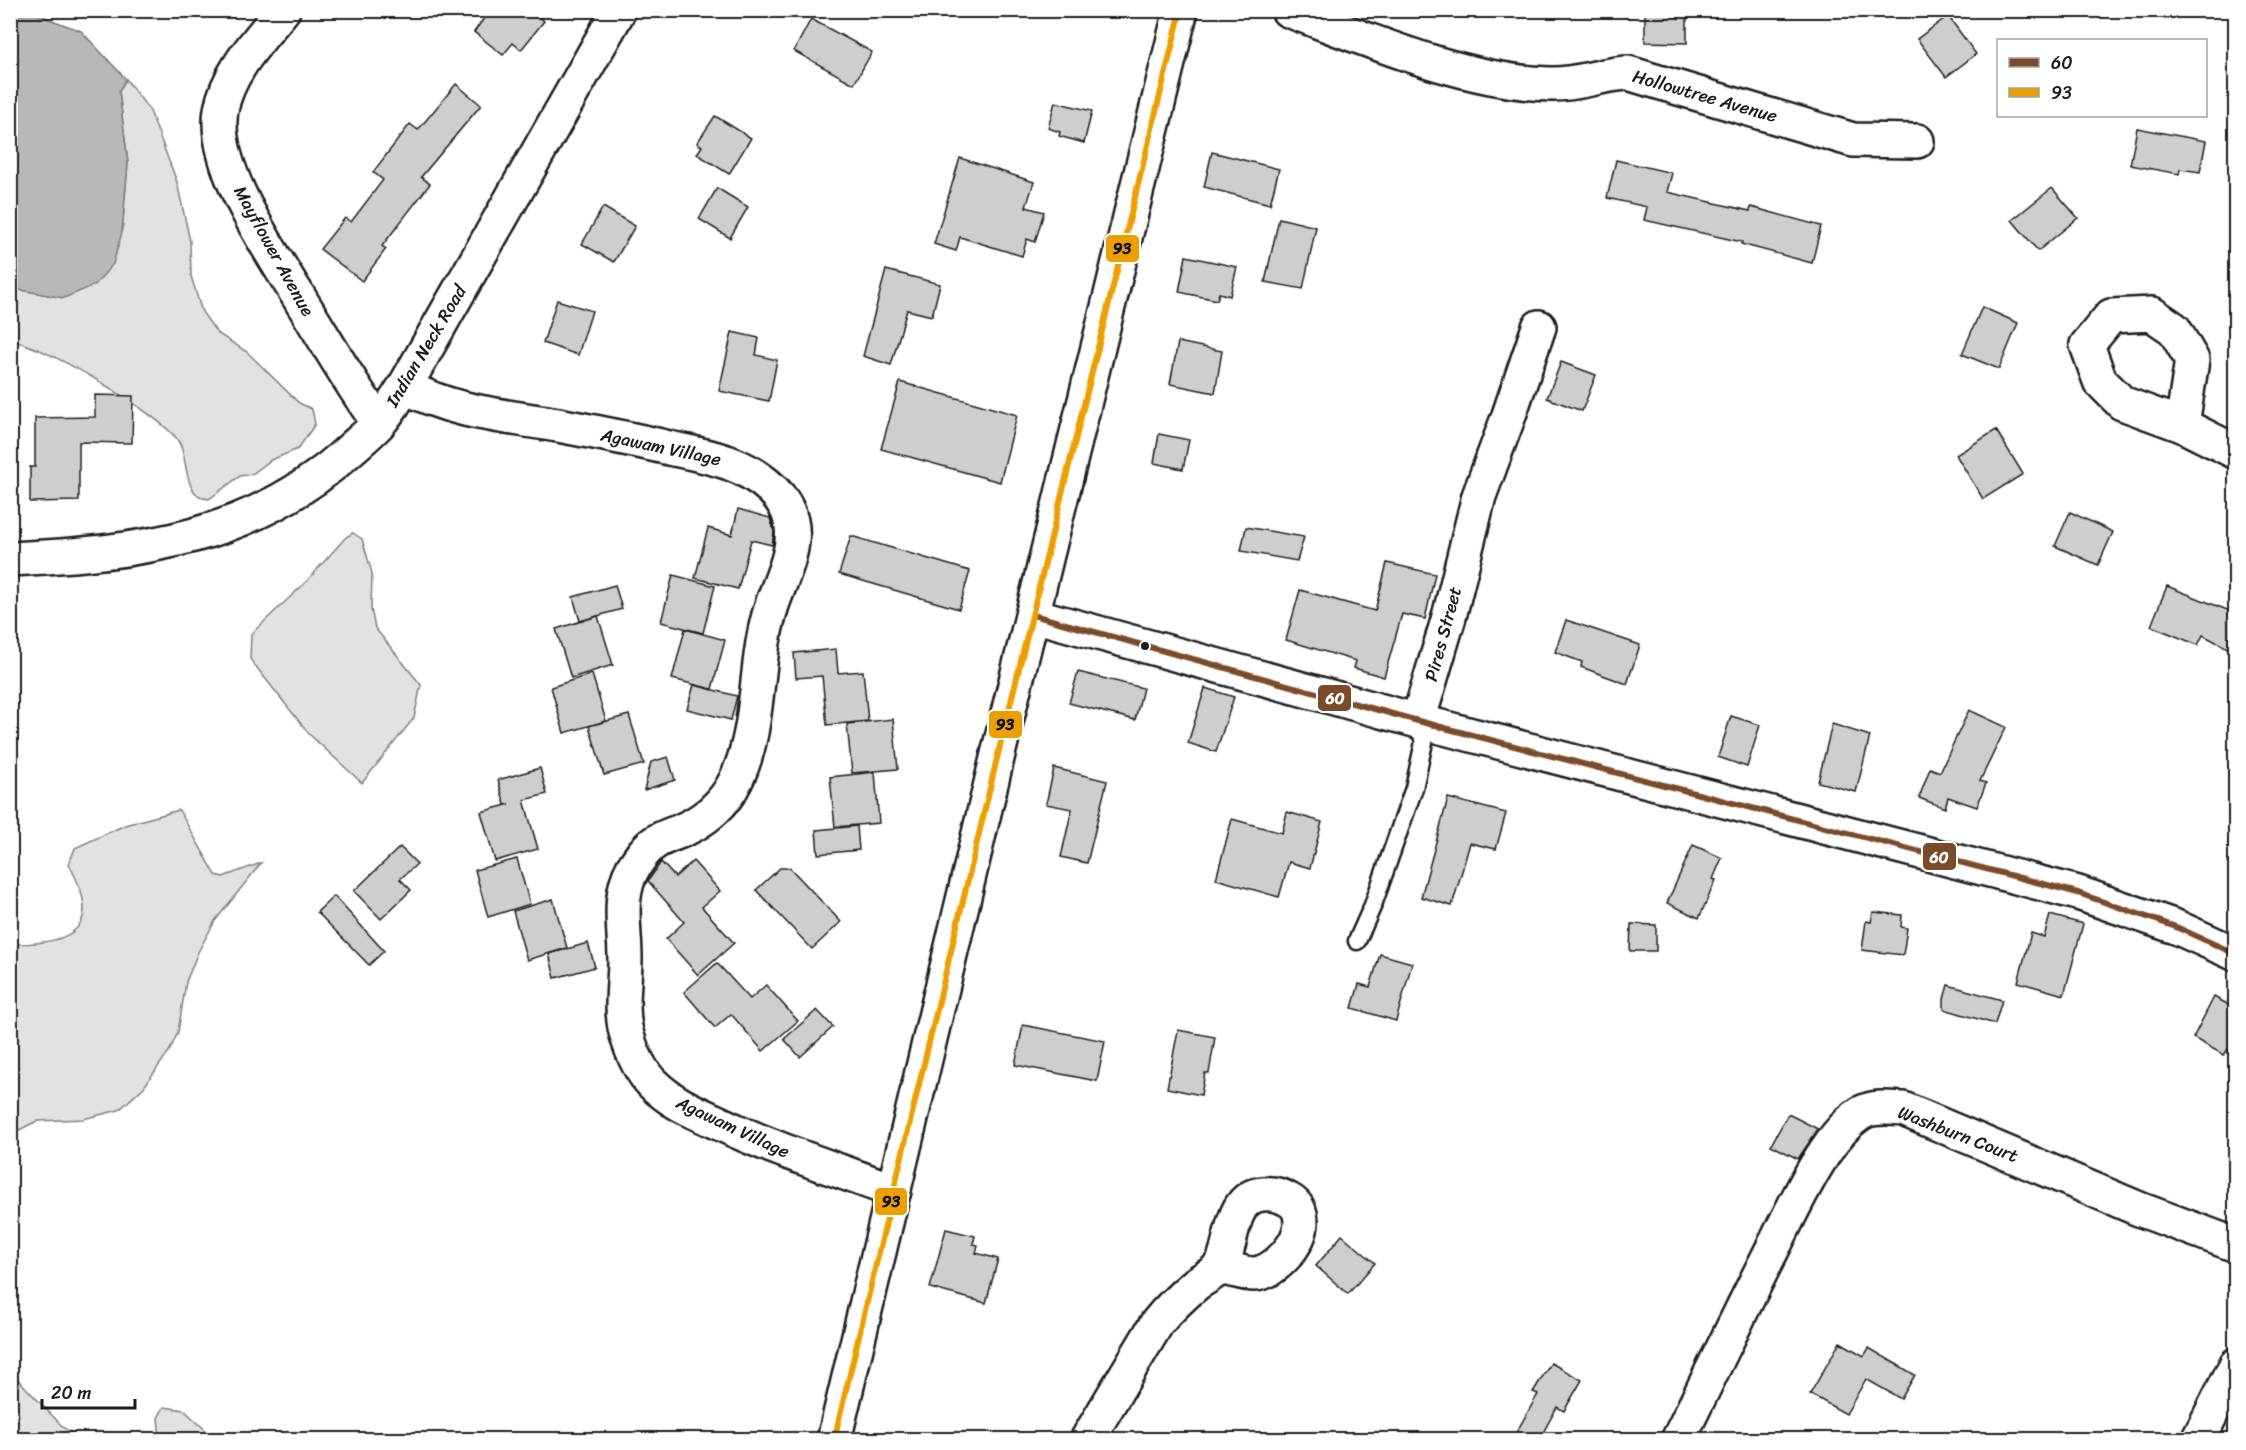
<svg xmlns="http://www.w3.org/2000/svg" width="2246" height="1450" font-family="Sriracha,sans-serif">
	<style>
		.green { fill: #e2e2e2; stroke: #7f7f7f; stroke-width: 1.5 }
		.water { fill: #b8b8b8; stroke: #7a7a7a; stroke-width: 1.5 }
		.building { fill: #cecece; stroke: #1c1c1c; stroke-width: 1.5 }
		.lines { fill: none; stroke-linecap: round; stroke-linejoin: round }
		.lane-casing { stroke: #1c1c1c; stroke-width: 21 }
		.street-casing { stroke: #1c1c1c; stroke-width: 38 }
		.secondary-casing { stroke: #1c1c1c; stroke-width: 38 }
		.primary-casing { stroke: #1c1c1c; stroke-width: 38 }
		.lane { stroke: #fff; stroke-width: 16 }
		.street { stroke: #fff; stroke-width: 33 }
		.secondary { stroke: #fff; stroke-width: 33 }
		.primary { stroke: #fff; stroke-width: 33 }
		.bus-1-casing { stroke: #fff; stroke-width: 10 }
		.bus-2-casing { stroke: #fff; stroke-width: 10 }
		.bus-1 { stroke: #7a4b2a; stroke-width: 6 }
		.bus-2 { stroke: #ec9f01; stroke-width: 6 }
		.bus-dot { fill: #1c1c1c; stroke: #fff; stroke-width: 2 }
		.labels { text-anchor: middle; stroke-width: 4.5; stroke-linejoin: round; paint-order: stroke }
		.street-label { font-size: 18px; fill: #1c1c1c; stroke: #fff }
		.line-badge { stroke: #fff; stroke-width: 2 }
		.badge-label { font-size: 16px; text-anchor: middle; font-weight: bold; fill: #fff }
		.pale-badge-label { font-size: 16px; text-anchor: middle; font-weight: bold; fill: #111 }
	</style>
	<rect width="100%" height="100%" fill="#fff"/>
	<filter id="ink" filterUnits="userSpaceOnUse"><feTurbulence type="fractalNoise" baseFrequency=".0167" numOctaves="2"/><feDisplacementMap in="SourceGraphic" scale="12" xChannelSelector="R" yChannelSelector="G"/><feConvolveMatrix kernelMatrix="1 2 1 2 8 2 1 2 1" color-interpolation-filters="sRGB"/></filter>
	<g filter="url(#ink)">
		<!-- green -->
		<g class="green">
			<path d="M126,79l24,32 27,71 13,59 1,35 11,36 15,21 30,19 52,51 13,6 3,15 -17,25 -27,11 -19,14 -12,2 -31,23c-28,-1 -19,-44 -32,-60 -23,-28 -131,-94 -166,-98v-53l53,10 58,-66 6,-69 -9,-72z"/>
			<polygon points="353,533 362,539 372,573 371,609 375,628 421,685 414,718 362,783 309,734 250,659 251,634 305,583 346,537"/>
			<path d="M179,810l37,65 7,2 38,-14 -46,58 -17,31 -12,30 -8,50 -8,18 -26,37 -25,23 -36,9 -46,2 -26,13v-190c31,0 84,-2 71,-49 -2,-10 -8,-21 -13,-31l6,-16 50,-23z"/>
			<polygon points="11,1372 63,1427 80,1439 11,1439"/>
			<polygon points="164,1407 184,1410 215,1439 160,1439 158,1418"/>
		</g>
		<!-- water -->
		<polygon class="water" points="36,14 81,31 126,79 119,91 128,163 122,232 113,264 95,285 64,298 11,288 11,15"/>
		<!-- building -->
		<g class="building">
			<polygon points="490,10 531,10 544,21 521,50 513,43 503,55 474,32"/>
			<polygon points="1645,10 1687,10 1687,43 1645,42"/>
			<polygon points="1948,16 1976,54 1946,77 1917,39"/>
			<polygon points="811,19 872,52 854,84 794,51"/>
			<polygon points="456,84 481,105 421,177 430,184 382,246 386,249 362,281 320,249 345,218 351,222 383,180 373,172 410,124 418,130"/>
			<polygon points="1055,102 1092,111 1084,143 1059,136 1060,132 1048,128"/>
			<polygon points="715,116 751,138 729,174 697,154 702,146 697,143"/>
			<polygon points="2137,128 2206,141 2200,172 2180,169 2179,174 2130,165"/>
			<polygon points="1212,152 1279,169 1270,204 1204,187"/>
			<polygon points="960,158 1034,182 1026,207 1044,212 1035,242 1027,239 1022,256 960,237 956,251 934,244"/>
			<polygon points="1616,160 1672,173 1667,192 1750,211 1751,207 1821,226 1812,263 1741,244 1742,242 1644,220 1647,207 1607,198"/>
			<polygon points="717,188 748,207 730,238 699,219"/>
			<polygon points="2052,188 2078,218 2038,251 2012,220"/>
			<polygon points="603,207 635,226 614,262 582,244"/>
			<polygon points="1279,218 1316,227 1303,289 1265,282"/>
			<polygon points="1186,256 1237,267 1230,296 1219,293 1217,300 1179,292"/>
			<polygon points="886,270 940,284 932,316 907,310 891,365 863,356"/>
			<polygon points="557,300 592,311 578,355 543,343"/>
			<polygon points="1982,307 2018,323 1999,369 1962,354"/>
			<polygon points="732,332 759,338 756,355 777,360 769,401 719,391"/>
			<polygon points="1178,342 1222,351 1215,393 1170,384"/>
			<polygon points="1561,362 1596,375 1582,411 1547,398"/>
			<polygon points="900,382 1017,415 1000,482 881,449"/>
			<polygon points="95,395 133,396 132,443 79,442 79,501 30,502 30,467 35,467 35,418 95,417"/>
			<polygon points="1996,430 2023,474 1983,499 1956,455"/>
			<polygon points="1159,434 1189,440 1183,469 1154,463"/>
			<polygon points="738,509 770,518 774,532 772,545 751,540 738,589 695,578 708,528 732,535"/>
			<polygon points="2070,512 2113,532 2098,565 2055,546"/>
			<polygon points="1246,527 1304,537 1297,561 1241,551"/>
			<polygon points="851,536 970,571 959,609 839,574"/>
			<polygon points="1387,563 1435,574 1425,619 1402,614 1384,677 1354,668 1356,661 1286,640 1300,590 1375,611"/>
			<polygon points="673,575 715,586 703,633 661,622"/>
			<polygon points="615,585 622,609 580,621 573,597"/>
			<polygon points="2167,586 2235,613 2235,652 2203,635 2198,645 2151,626"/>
			<polygon points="598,616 613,665 571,678 556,629"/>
			<polygon points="1566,620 1640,645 1627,684 1581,667 1582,662 1555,652"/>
			<polygon points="685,629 725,640 712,689 672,679"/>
			<polygon points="836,649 838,673 863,671 868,721 827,725 822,676 796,678 794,653"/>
			<polygon points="1078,672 1143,688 1135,720 1069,703"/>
			<polygon points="592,674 606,721 564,733 551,687"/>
			<polygon points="694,685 737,696 731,720 687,709"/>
			<polygon points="1205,688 1234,697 1216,752 1188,743"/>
			<polygon points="1969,710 2006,727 1980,781 1986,783 1977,807 1948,797 1945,808 1919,798 1930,768 1940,772"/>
			<polygon points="629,715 644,764 604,775 589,726"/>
			<polygon points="1731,716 1760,725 1747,767 1718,757"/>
			<polygon points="893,719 898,769 852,773 847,724"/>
			<polygon points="1832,724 1870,736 1856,792 1818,782"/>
			<polygon points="668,757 675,780 644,790 651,762"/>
			<polygon points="540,768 547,794 524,800 538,849 495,861 481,812 510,804 505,805 498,780"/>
			<polygon points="1054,768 1107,781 1087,863 1061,857 1072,809 1046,804"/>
			<polygon points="875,772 879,823 835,827 830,777"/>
			<polygon points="1448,798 1506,813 1496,849 1470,843 1452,906 1421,897"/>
			<polygon points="1287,812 1322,822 1310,868 1289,862 1279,897 1216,879 1232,819 1282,833"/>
			<polygon points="857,826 859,850 818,854 816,830"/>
			<polygon points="1693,845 1722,858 1713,879 1716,880 1699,918 1667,903"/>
			<polygon points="400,847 417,864 400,879 411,890 381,919 354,891"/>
			<polygon points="517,859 530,904 488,917 475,870"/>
			<polygon points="693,861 720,891 702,907 734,943 698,975 666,939 684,922 648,881 661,862 675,877"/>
			<polygon points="780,868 790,868 841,922 812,949 756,890"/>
			<polygon points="334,896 384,951 369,965 317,912"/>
			<polygon points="553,899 567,948 527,960 513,911"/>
			<polygon points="1873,912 1902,915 1901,927 1907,928 1903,955 1862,950 1866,921 1871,922"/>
			<polygon points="2050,915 2083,924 2064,995 2018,982 2031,933 2044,937"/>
			<polygon points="1631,924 1656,925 1656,951 1630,951"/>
			<polygon points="588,943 595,967 555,978 549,954"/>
			<polygon points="1380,954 1412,963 1396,1021 1352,1008 1359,984 1370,987"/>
			<polygon points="717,963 750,999 766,985 798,1021 763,1051 731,1014 715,1028 684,992"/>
			<polygon points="1948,985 2002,1000 1995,1024 1944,1009 1944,999"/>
			<polygon points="2214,997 2235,1008 2235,1053 2228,1049 2224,1055 2193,1038"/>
			<polygon points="817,1010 833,1027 800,1057 784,1039"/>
			<polygon points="1023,1025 1105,1041 1097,1081 1015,1065"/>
			<polygon points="1178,1030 1215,1037 1209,1073 1205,1073 1201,1095 1167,1088"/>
			<polygon points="1788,1114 1818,1129 1798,1159 1771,1145"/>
			<polygon points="946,1229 975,1236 973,1244 978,1245 976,1253 998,1259 986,1303 930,1288"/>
			<polygon points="1342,1235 1375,1263 1348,1294 1316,1266"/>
			<polygon points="1840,1342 1864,1356 1869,1348 1915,1375 1901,1399 1866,1379 1846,1414 1810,1394"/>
			<polygon points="1551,1363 1582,1380 1564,1411 1557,1407 1539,1440 1512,1440 1538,1394 1533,1392"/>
		</g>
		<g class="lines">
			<!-- lane casing -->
			<g class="lane-casing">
				<polyline id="lane" points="1357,941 1373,905 1414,788 1424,742 1418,721"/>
			</g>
			<!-- street casing -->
			<g class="street-casing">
				<g id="street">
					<path d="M283,10c-24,30 -55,61 -62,100 -10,58 53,145 82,194 25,40 48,81 76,119"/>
					<path d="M1288,10c78,29 180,73 263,74 27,1 50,-10 77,-11l225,67 64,1"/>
					<path d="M405,386c47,27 101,30 153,39 37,7 74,14 111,23 38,8 73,13 103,41 38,37 14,75 0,116 -19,57 -10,121 -36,175 -12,25 -33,42 -58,52 -8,3 -17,6 -24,11 -9,6 -15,16 -21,25 -16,29 -8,60 -8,91 0,24 -5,49 1,73 5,18 14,39 27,52 19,19 44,29 68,40 57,27 115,45 173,67"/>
					<polyline points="2182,425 2192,360 2174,329 2152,314 2111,316 2087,345 2100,381 2122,403 2182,425 2236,452"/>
					<polyline points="1033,615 1418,721 2078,893 2176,927 2236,954"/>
					<polyline points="1418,721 1449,617 1479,496 1508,418 1539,327"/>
					<path d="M1087,1440l70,-117c12,-15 25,-27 39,-39 7,-5 17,-10 23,-16 15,-17 8,-72 44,-74 9,-1 18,1 26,6 9,5 12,13 12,23 0,20 -26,50 -47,51 -12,0 -23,-6 -36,-6"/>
					<path d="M1678,1440c33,-66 64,-132 97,-196 19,-37 52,-112 88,-132 12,-6 27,-4 40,-3l236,100 97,36"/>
					<polyline points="2198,1440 2236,1365"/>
				</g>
			</g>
			<!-- secondary casing -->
			<g class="secondary-casing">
				<path id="secondary" d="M10,559c128,-6 245,-20 342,-111 9,-8 19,-16 27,-25 10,-11 18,-25 26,-37l214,-376"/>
			</g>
			<!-- primary casing -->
			<g class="primary-casing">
				<polyline id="primary" points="834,1440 999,750 1181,10"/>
			</g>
			<!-- lane -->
			<use href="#lane" class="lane"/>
			<!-- street -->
			<use href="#street" class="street"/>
			<!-- secondary -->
			<use href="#secondary" class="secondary"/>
			<!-- primary -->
			<use href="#primary" class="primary"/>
			<!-- bus-1 casing -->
			<g class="bus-1-casing">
				<polyline id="bus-1" points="1033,615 1418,721 2078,893 2176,927 2236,954"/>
			</g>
			<!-- bus-2 casing -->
			<g class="bus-2-casing">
				<polyline id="bus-2" points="834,1440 999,750 1181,10"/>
			</g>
			<!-- bus-1 -->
			<use href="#bus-1" class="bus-1"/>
			<!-- bus-2 -->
			<use href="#bus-2" class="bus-2"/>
		</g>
	</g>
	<!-- markers -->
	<circle class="bus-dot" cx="1145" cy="646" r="5"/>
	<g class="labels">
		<!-- street labels -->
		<g class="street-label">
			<text transform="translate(1705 96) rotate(16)" y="6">Hollowtree Avenue</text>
			<text transform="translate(274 251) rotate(61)" y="6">Mayflower Avenue</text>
			<text transform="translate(426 346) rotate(-59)" y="6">Indian Neck Road</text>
			<text transform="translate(661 447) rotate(12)" y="6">Agawam Village</text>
			<text transform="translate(1443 634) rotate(-75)" y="6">Pires Street</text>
			<text transform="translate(733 1127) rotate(25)" y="6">Agawam Village</text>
			<text transform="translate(1958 1134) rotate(21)" y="6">Washburn Court</text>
		</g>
	</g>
	<g class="line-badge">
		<rect x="1105" y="234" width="35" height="29" rx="6" fill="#ec9f01"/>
		<rect x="1317" y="684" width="35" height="28" rx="6" fill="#7a4b2a"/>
		<rect x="988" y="710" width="35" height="29" rx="6" fill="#ec9f01"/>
		<rect x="1922" y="842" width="35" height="29" rx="6" fill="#7a4b2a"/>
		<rect x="874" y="1187" width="34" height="29" rx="6" fill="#ec9f01"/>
	</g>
	<g class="badge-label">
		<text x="1335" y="704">60</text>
		<text x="1939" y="863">60</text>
	</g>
	<g class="pale-badge-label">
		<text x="1122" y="254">93</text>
		<text x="1005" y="730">93</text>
		<text x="891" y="1207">93</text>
	</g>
	<!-- margin -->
	<rect width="2246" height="1450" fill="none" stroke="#fff" stroke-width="36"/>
	<rect x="18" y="18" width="2210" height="1414" fill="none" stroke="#1c1c1c" stroke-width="2" filter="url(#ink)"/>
	<!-- legend -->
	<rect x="1997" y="39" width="210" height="78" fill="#ffffff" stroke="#a4a4a4" stroke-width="1.5"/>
	<rect x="2009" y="58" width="30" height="9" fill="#7a4b2a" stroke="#a4a4a4" stroke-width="1.5"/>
	<text x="2051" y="69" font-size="18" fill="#1c1c1c">60</text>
	<rect x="2009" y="88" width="30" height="9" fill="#ec9f01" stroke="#a4a4a4" stroke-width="1.5"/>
	<text x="2051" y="99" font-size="18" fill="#1c1c1c">93</text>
	<!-- scale -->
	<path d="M42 1399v9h93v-9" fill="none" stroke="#1c1c1c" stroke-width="3"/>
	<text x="51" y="1399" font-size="18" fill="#1c1c1c" stroke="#ffffff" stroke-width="4.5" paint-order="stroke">20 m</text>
</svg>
